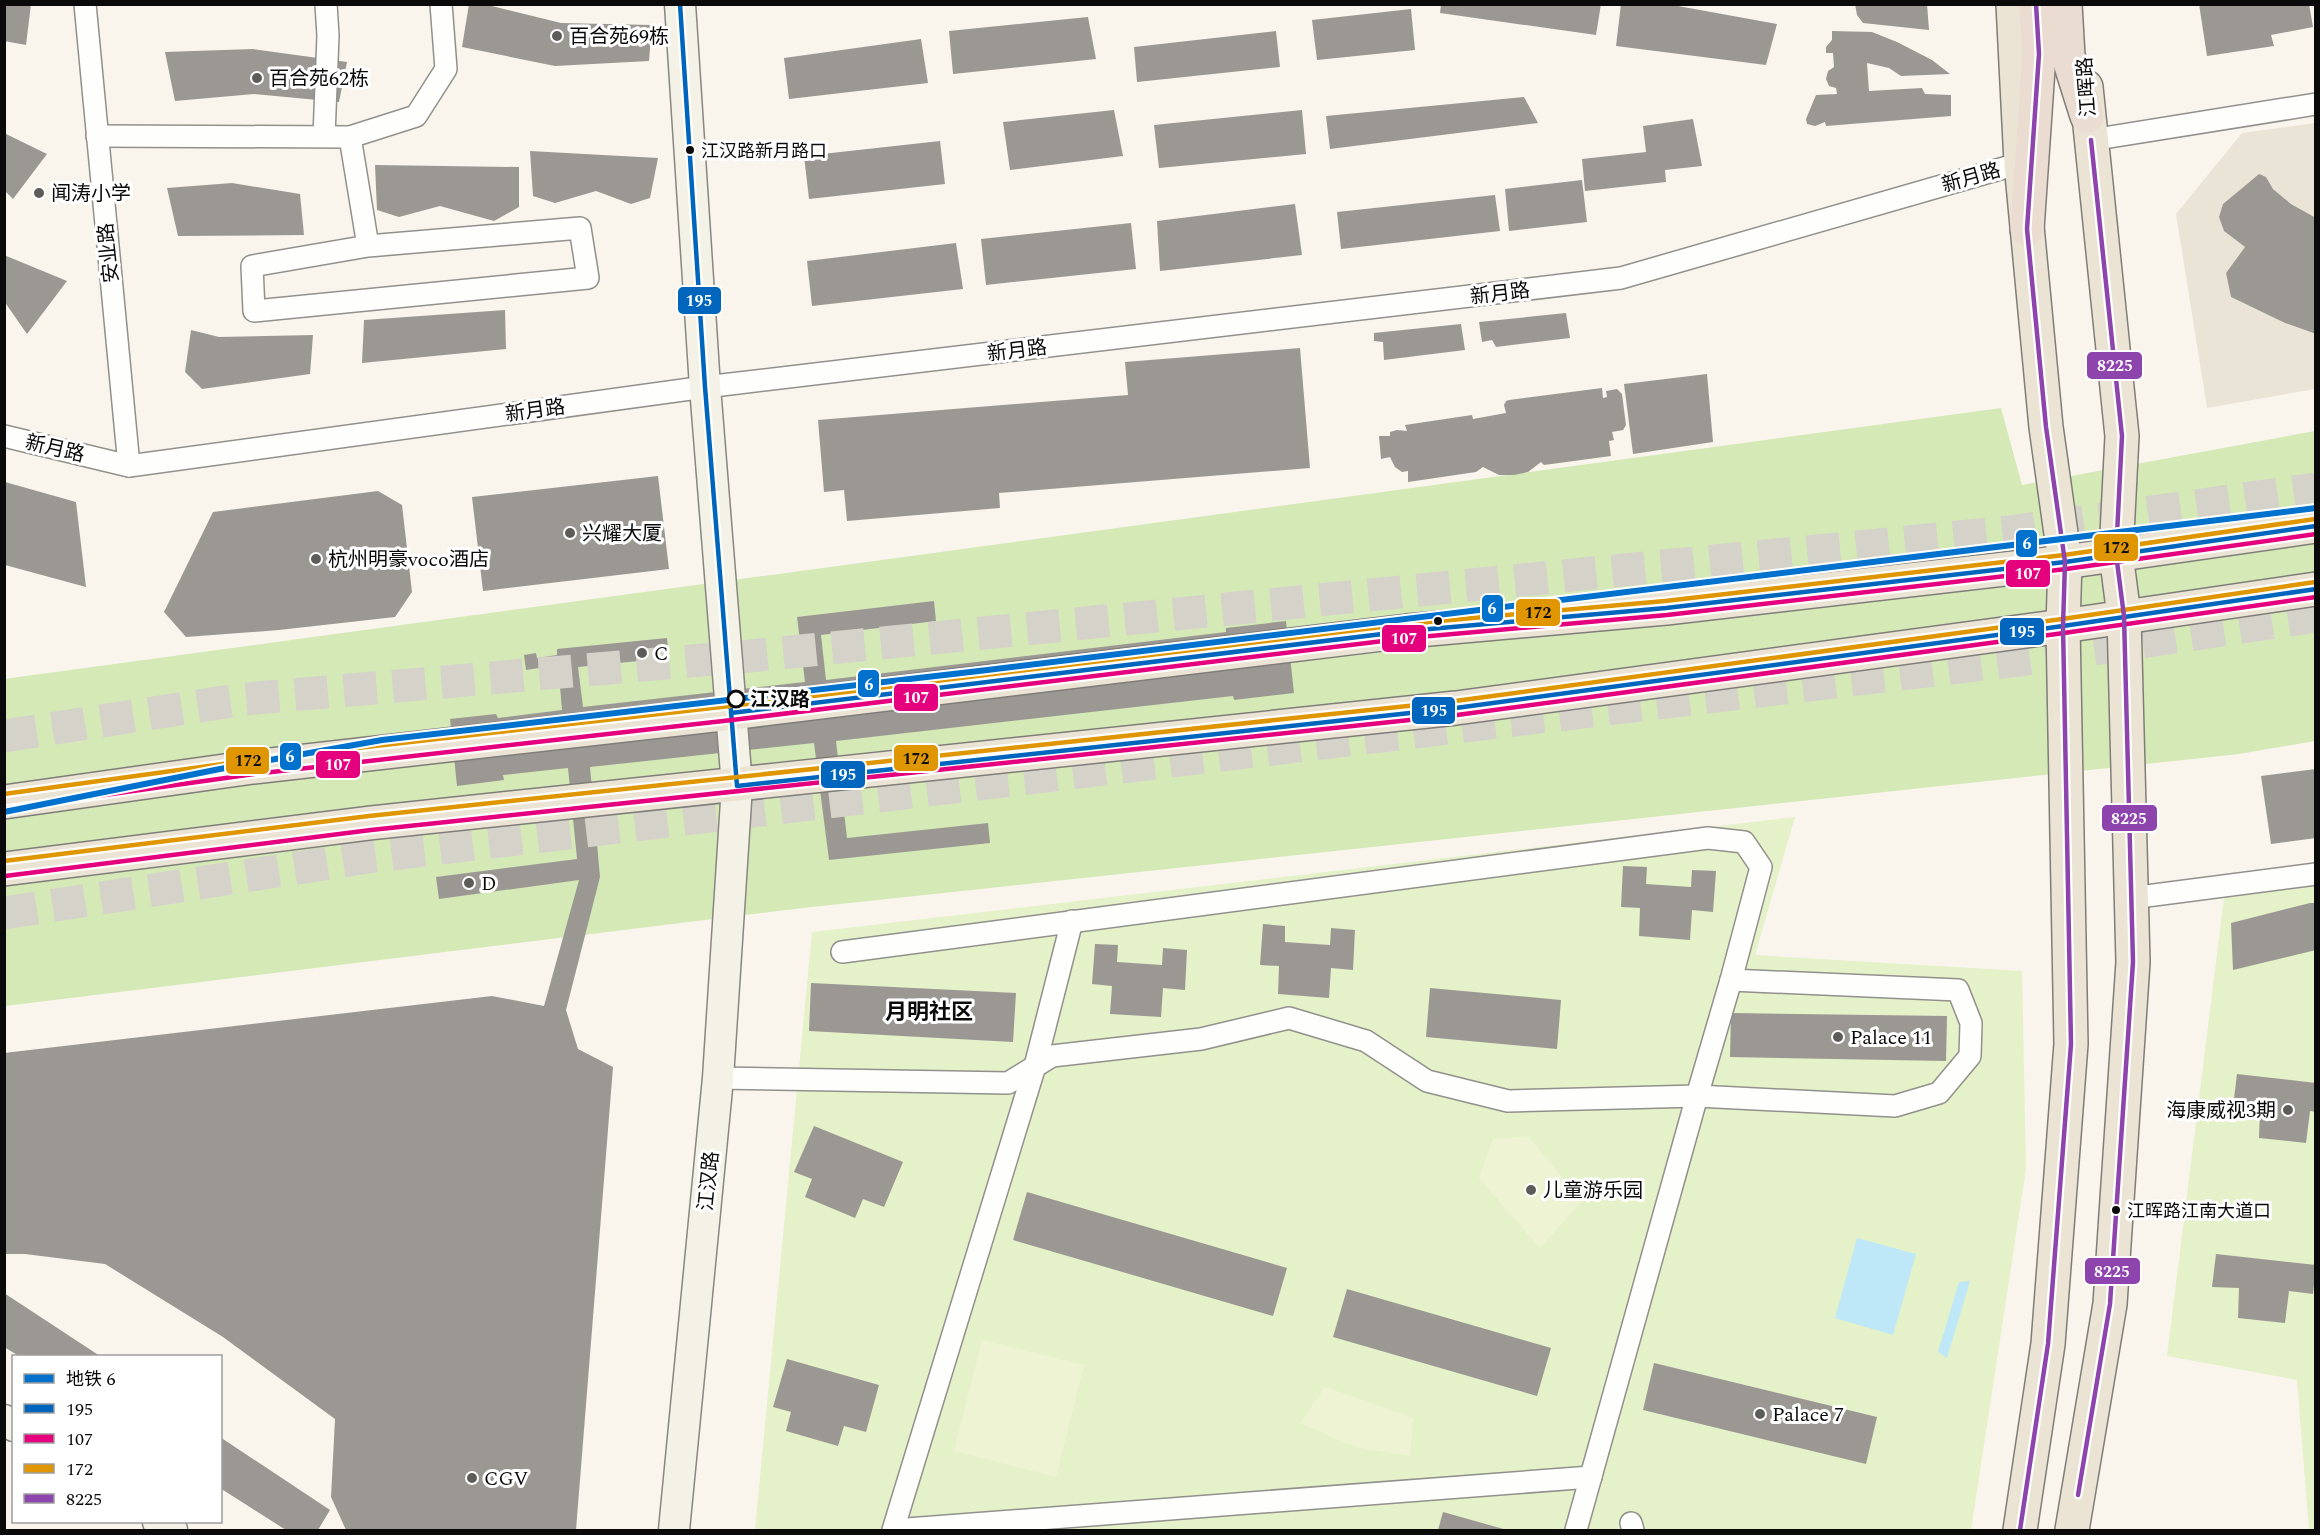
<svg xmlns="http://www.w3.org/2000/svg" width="2320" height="1535" font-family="Spectral,'Noto Sans SC',serif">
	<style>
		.green { fill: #e4f1c9 }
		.forest { fill: #d5e9b7 }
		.pitch { fill: #eef4d3 }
		.plaza { fill: #eae4d7 }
		.water { fill: #bee8f7 }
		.building { fill: #9b9893 }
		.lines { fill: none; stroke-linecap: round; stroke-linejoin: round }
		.highway-tunnel { stroke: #d5d2ca; stroke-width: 33; stroke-dasharray: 33 16; stroke-linecap: butt }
		.street-casing { stroke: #92908c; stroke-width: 24 }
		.secondary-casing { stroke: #888682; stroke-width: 33 }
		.primary-casing { stroke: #7f7d79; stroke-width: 36 }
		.highway-casing { stroke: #7f7d79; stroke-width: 36 }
		.street { stroke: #fefefc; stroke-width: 21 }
		.secondary { stroke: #f4f1e6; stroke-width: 30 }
		.primary { stroke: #ebe4d5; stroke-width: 33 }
		.highway { stroke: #eadcd1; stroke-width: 33 }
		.bus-1-casing { stroke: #fff; stroke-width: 9 }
		.bus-2-casing { stroke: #fff; stroke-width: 9 }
		.bus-3-casing { stroke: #fff; stroke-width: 9 }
		.bus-4-casing { stroke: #fff; stroke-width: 9 }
		.bus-1 { stroke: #0065bd; stroke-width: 4.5 }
		.bus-2 { stroke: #e5007d; stroke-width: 4.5 }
		.bus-3 { stroke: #df9601; stroke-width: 4.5 }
		.bus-4 { stroke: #8e44ad; stroke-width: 4.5 }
		.metro-1-casing { stroke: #fff; stroke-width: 10 }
		.metro-1 { stroke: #0072ce; stroke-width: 6 }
		.poi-dot { fill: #5e5c59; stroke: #fff; stroke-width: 2 }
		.bus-dot { fill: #0a0a0a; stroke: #fff; stroke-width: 2 }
		.stop-dot { fill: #fff; stroke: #0a0a0a; stroke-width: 3 }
		.labels { text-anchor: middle; stroke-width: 6; stroke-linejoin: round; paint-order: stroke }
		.bus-label { font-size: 18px; fill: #0a0a0a; stroke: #fff; text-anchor: start }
		.poi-label { font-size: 20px; fill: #0a0a0a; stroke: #fff; text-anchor: start }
		.street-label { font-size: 20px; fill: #0a0a0a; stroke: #fff }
		.stop-label { font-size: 20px; font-weight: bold; fill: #0a0a0a; stroke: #fff; text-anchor: start }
		.quarter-label { font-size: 22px; font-weight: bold; fill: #0a0a0a; stroke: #fff }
		.line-badge { stroke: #fff; stroke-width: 2 }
		.badge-label { font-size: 16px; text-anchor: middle; font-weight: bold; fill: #fff }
		.pale-badge-label { font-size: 16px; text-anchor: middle; font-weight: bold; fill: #111 }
	</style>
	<rect width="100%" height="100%" fill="#f9f5ec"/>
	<!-- green -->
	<g class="green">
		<polygon points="1795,817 1755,955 2022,971 2026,1169 1971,1530 755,1530 812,932"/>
		<polygon points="2315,879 2315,1530 2309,1530 2297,1380 2167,1356 2225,890"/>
	</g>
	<!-- forest -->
	<polygon class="forest" points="2001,408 2022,485 2315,431 2315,741 2239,754 803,908 5,1006 4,679"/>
	<!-- pitch -->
	<g class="pitch">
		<polygon points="1528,1136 1582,1201 1540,1248 1479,1178 1493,1139"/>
		<polygon points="982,1340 1084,1365 1056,1477 954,1451"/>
		<polygon points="1325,1387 1413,1418 1410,1456 1355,1447 1300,1423"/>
	</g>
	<!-- plaza -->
	<polygon class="plaza" points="2315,123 2315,218 2291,204 2273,189 2259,174 2223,204 2219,217 2224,231 2245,247 2226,273 2231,297 2285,323 2315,334 2315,389 2207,408 2176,214 2242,133"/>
	<!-- water -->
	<g class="water">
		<polygon points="1857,1238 1916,1254 1893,1335 1835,1318"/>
		<polygon points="1970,1281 1947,1358 1938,1352 1959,1282"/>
	</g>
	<!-- building -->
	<g class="building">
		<polygon points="4,4 31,4 26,45 4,41"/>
		<polygon points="469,4 484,4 561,23 652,25 649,61 555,66 462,47"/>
		<polygon points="1441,4 1601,4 1596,35 1440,13"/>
		<polygon points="1621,4 1667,4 1777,24 1766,65 1616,46"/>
		<polygon points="1855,4 1927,4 1929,30 1863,23 1857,15"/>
		<polygon points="2199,4 2309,4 2313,27 2271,35 2274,46 2207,56"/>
		<polygon points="1411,9 1415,50 1317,60 1312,20"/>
		<polygon points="1088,17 1096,59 953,74 949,31"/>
		<polygon points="1276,31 1280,67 1137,82 1134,47"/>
		<polygon points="1832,31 1872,32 1897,42 1932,60 1950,74 1901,76 1889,68 1867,63 1869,91 1922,88 1925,94 1951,95 1951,116 1826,126 1825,122 1815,126 1807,124 1806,119 1816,95 1837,94 1836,88 1829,86 1826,79 1828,71 1834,67 1833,53 1826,53 1826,47 1832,40"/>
		<polygon points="921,39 928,83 789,99 784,58"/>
		<polygon points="253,49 347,62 339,102 254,94 175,101 165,52"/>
		<polygon points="1524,97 1538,123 1330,149 1326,116"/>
		<polygon points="1114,110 1123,156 1010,170 1003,122"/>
		<polygon points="1302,110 1306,154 1159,168 1154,125"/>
		<polygon points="1693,119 1702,166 1665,170 1666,182 1585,191 1582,159 1646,152 1643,126"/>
		<polygon points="4,133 47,154 13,199 4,190"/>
		<polygon points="940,141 945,184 809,199 804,156"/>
		<polygon points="530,151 658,158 650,198 631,204 596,191 555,203 533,196"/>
		<polygon points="375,165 519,167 519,207 494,221 440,206 399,217 377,210"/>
		<polygon points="2259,174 2266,177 2273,189 2291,204 2316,218 2316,334 2285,323 2231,297 2226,273 2245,247 2224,231 2219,217 2223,204"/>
		<polygon points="1582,180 1587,222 1509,231 1505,189"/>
		<polygon points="232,183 300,194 304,235 178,236 167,188"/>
		<polygon points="1495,195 1500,231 1341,249 1337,212"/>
		<polygon points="1295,204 1302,255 1160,271 1157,221"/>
		<polygon points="1131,223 1136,269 986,285 981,239"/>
		<polygon points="956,243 963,289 812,306 807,261"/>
		<polygon points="4,255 67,281 27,334 4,301"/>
		<polygon points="505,310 506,349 362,363 364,320"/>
		<polygon points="1566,313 1570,338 1496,347 1492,340 1482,342 1479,322"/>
		<polygon points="1461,324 1465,350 1384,360 1383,342 1374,341 1374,333"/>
		<polygon points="191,330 219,337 313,335 310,374 202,389 185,372"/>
		<polygon points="1300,348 1310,468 999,493 1000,508 847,521 844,490 824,492 818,420 1128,395 1125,362"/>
		<polygon points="1707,374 1713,442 1633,454 1624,384"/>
		<polygon points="1602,388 1603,398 1607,397 1606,391 1617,389 1622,394 1626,425 1623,430 1612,432 1614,440 1609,441 1611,456 1544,465 1541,462 1528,472 1514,475 1499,475 1483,467 1476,472 1408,482 1408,471 1402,472 1395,467 1390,457 1381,459 1379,436 1390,436 1390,432 1397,430 1407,431 1405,425 1472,415 1473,419 1506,413 1504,405 1506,401 1509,400"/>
		<polygon points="658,476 669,569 483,591 472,497"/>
		<polygon points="5,482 76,502 86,587 5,565"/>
		<polygon points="378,491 402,505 412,592 395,617 279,630 186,637 164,612 213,512"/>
		<polygon points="934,601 936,621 821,635 826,680 1226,632 1226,628 1286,621 1294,693 1234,700 1233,696 836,741 847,838 988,823 990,843 829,860 814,743 590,767 600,877 566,1010 578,1049 613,1067 576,1530 346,1530 331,1497 335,1419 223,1337 105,1264 25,1254 4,1254 4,1053 492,996 544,1006 579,880 439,899 436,877 577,859 568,768 503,775 504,780 457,786 450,719 496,714 498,718 562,710 558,663 538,666 539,668 526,670 524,655 536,653 537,658 557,655 557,649 667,638 669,658 578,667 583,707 805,682 797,617"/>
		<polygon points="2316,769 2316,838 2271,844 2261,776"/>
		<polygon points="1623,866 1647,867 1646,884 1691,887 1692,870 1716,871 1713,912 1692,910 1690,940 1639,936 1640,908 1621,907"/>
		<polygon points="2310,903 2316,903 2316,950 2233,970 2231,923"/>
		<polygon points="1263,924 1285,926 1285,942 1330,945 1331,928 1355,930 1353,970 1331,968 1329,998 1278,994 1279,966 1260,965"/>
		<polygon points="1095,944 1118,945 1117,962 1162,965 1163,948 1187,950 1185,990 1163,988 1161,1017 1110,1014 1112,986 1092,984"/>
		<polygon points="811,983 1016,993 1013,1042 809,1031"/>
		<polygon points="1430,988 1561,1000 1557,1049 1426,1037"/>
		<polygon points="1731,1013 1947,1016 1946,1061 1730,1057"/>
		<polygon points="2237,1074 2316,1083 2316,1112 2310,1111 2306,1143 2259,1138 2260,1109 2233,1107"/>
		<polygon points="814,1126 903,1162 884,1207 863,1199 855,1218 805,1197 812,1179 794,1172"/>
		<polygon points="1027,1192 1287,1268 1273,1316 1013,1240"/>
		<polygon points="2216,1254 2316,1265 2313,1294 2289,1291 2285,1323 2238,1318 2239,1288 2212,1287"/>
		<polygon points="1347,1289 1551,1348 1537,1396 1333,1337"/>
		<polygon points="4,1293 100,1356 19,1356 4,1347"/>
		<polygon points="787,1359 879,1385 866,1432 844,1426 838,1446 786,1431 791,1412 773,1407"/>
		<polygon points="1654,1363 1877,1417 1866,1464 1643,1410"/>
		<polygon points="220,1437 330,1510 318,1530 286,1530 220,1488"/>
		<polygon points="1443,1512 1507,1530 1438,1530"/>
	</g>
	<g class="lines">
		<!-- highway-tunnel -->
		<g class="highway-tunnel">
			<polyline points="4,736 244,699 750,656 2009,532 2316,489"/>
			<polyline points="4,913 375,856 2027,659 2316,616"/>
		</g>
		<!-- street casing -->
		<g class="street-casing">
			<g id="street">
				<polyline points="85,4 129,466"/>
				<polyline points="97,136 350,137 416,116 446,69 441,4"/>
				<polyline points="324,136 328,36 326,4"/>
				<polyline points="350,137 368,246 252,266 254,311 588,278 580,228 368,246"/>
				<polyline points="2091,140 2316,104"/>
				<polyline points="4,436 129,466 705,387 1621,278 2021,163"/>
				<polyline points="2131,898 2316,874"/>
				<polyline points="718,1078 1008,1083 1052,1056 1201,1039 1289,1018 1366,1041 1427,1081 1508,1101 1697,1096 1895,1106 1939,1093 1970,1056 1971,1023 1958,990 1731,980 1761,867 1744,842 1708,838 842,952"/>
				<polyline points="1631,1523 1633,1530"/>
				<polyline points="893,1530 1035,1066 1072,921"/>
				<polyline points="894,1530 1591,1477"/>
				<polyline points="1576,1530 1697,1096 1731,980"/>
			</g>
		</g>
		<!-- secondary casing -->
		<g class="secondary-casing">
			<g id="secondary">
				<polyline points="4,1420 14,1426"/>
				<polyline points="158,1522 172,1530"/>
				<polyline points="674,1530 718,1078 737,786 705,387 680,4"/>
			</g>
		</g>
		<!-- primary casing -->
		<g class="primary-casing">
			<g id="primary">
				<polyline points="2013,4 2021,163 2046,427 2065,562 2063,626 2071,1044 2048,1344 2020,1530"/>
				<polyline points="4,802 253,767 731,713 1407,631 1666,608 2065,562 2316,526"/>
				<polyline points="4,869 370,823 1456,708 2063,626 2316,589"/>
				<polyline points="2072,1530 2110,1304 2133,962 2124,616 2116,554 2122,436 2086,87"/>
			</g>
		</g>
		<!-- highway casing -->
		<g class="highway-casing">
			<g id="highway">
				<polyline points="2065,4 2068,56 2087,116"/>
				<polyline points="2027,229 2039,54 2036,4"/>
			</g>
		</g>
		<!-- street -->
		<use href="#street" class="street"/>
		<!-- secondary -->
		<use href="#secondary" class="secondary"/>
		<!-- primary -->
		<use href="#primary" class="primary"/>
		<!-- highway -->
		<use href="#highway" class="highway"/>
		<!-- bus-1 casing -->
		<g class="bus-1-casing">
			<g id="bus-1">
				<polyline points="680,4 705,387 737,786 1456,708 2063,626 2316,589"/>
				<polyline points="731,713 1407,631 1666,608 2065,562 2316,526"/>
			</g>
		</g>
		<!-- bus-2 casing -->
		<g class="bus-2-casing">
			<g id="bus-2">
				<polyline points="5,809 254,774 732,720 1408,638 1667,615 2066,569 2316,534"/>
				<polyline points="5,876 371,830 1457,715 2064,633 2316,597"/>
			</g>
		</g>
		<!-- bus-3 casing -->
		<g class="bus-3-casing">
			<g id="bus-3">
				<polyline points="4,794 252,760 730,706 1406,624 1665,601 2064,555 2315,519"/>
				<polyline points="4,861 369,816 1455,701 2062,619 2315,582"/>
			</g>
		</g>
		<!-- bus-4 casing -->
		<g class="bus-4-casing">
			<g id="bus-4">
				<polyline points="2078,1495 2110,1304 2133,962 2124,616 2116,554 2122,436 2091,140"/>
				<polyline points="2020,1530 2048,1344 2071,1044 2063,626 2065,562 2046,427 2027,229 2039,54 2036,4"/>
			</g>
		</g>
		<!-- bus-1 -->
		<use href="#bus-1" class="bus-1"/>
		<!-- bus-2 -->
		<use href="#bus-2" class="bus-2"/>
		<!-- bus-3 -->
		<use href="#bus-3" class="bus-3"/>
		<!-- bus-4 -->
		<use href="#bus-4" class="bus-4"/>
		<!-- metro-1 casing -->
		<g class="metro-1-casing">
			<polyline id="metro-1" points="4,812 220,769 382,740 979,671 2316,508"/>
		</g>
		<!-- metro-1 -->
		<use href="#metro-1" class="metro-1"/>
	</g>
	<!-- markers -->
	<g class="poi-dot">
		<circle cx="557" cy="36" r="6"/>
		<circle cx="257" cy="78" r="6"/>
		<circle cx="39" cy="193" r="6"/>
		<circle cx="570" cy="533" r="6"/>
		<circle cx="316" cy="559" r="6"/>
		<circle cx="642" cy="653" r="6"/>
		<circle cx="469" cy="883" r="6"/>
		<circle cx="1838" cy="1037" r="6"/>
		<circle cx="2288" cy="1110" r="6"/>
		<circle cx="1531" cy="1190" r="6"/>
		<circle cx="1760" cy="1414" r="6"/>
		<circle cx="472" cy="1478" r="6"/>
	</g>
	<g class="bus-dot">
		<circle cx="690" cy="150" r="5"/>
		<circle cx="1438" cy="621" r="5"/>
		<circle cx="2116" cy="1210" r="5"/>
	</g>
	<circle class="stop-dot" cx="736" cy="699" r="8"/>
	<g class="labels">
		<!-- bus labels -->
		<g class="bus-label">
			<text x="701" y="157">江汉路新月路口</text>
			<text x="2127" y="1217">江晖路江南大道口</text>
		</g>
		<!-- poi labels -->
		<g class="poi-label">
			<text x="569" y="43">百合苑69栋</text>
			<text x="269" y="85">百合苑62栋</text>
			<text x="51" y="200">闻涛小学</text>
			<text x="582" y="540">兴耀大厦</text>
			<text x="328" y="566">杭州明豪voco酒店</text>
			<text x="654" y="660">C</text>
			<text x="481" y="890">D</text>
			<text x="1850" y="1044">Palace 11</text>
			<text x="2276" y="1117" text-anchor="end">海康威视3期</text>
			<text x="1543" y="1197">儿童游乐园</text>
			<text x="1772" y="1421">Palace 7</text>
			<text x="484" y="1485">CGV</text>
		</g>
		<!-- street labels -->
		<g class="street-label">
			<text transform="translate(2086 87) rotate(-94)" y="7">江晖路</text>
			<text transform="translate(1971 177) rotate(-16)" y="7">新月路</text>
			<text transform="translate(108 253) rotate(-96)" y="7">安业路</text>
			<text transform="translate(1500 293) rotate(-7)" y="7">新月路</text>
			<text transform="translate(1017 350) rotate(-7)" y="7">新月路</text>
			<text transform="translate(535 410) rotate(-8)" y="7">新月路</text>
			<text transform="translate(55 448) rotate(13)" y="7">新月路</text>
			<text transform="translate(708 1181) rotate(-84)" y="7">江汉路</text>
		</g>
		<!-- stop labels -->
		<g class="stop-label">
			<text x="750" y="706">江汉路</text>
		</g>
		<!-- quarter labels -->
		<g class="quarter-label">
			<text x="929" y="1019">月明社区</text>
		</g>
	</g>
	<g class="line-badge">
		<rect x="677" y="286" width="45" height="29" rx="6" fill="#0065bd"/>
		<rect x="2086" y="351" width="57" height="29" rx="6" fill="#8e44ad"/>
		<rect x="2015" y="529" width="23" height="29" rx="6" fill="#0072ce"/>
		<rect x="2093" y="533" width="46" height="29" rx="6" fill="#df9601"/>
		<rect x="2005" y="559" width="46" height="29" rx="6" fill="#e5007d"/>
		<rect x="1481" y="594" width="23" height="29" rx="6" fill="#0072ce"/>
		<rect x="1515" y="598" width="46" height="29" rx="6" fill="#df9601"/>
		<rect x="1999" y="617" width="46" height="29" rx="6" fill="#0065bd"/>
		<rect x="1381" y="624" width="46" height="29" rx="6" fill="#e5007d"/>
		<rect x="857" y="669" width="23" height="29" rx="6" fill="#0072ce"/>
		<rect x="893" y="683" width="46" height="29" rx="6" fill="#e5007d"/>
		<rect x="1411" y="696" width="45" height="29" rx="6" fill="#0065bd"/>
		<rect x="279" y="742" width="23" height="29" rx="6" fill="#0072ce"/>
		<rect x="893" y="744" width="46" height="28" rx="6" fill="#df9601"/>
		<rect x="225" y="746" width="45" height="29" rx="6" fill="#df9601"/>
		<rect x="315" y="750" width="46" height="29" rx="6" fill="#e5007d"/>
		<rect x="820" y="760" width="46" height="29" rx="6" fill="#0065bd"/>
		<rect x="2101" y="804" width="57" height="28" rx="6" fill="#8e44ad"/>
		<rect x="2084" y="1257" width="57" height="28" rx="6" fill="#8e44ad"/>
	</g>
	<g class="badge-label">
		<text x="699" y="306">195</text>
		<text x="2115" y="371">8225</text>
		<text x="2027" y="549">6</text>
		<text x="2028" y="579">107</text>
		<text x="1492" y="614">6</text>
		<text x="2022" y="637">195</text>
		<text x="1404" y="644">107</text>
		<text x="869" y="690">6</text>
		<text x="916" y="703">107</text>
		<text x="1434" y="716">195</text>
		<text x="290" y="762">6</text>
		<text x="338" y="770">107</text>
		<text x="843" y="780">195</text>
		<text x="2129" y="824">8225</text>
		<text x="2112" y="1277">8225</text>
	</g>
	<g class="pale-badge-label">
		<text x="2116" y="553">172</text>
		<text x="1538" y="618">172</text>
		<text x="916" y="764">172</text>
		<text x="248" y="766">172</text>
	</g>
	<!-- border -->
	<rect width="2320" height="1535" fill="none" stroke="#0a0a0a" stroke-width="12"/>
	<!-- legend -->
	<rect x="12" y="1355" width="210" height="168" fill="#ffffff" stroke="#9d9d9d" stroke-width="1.5"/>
	<rect x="24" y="1374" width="30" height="9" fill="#0072ce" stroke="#9d9d9d" stroke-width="1.5"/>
	<text x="66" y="1385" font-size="18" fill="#0a0a0a">地铁 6</text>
	<rect x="24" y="1404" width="30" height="9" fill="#0065bd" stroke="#9d9d9d" stroke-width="1.5"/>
	<text x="66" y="1415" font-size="18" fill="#0a0a0a">195</text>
	<rect x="24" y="1434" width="30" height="9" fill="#e5007d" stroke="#9d9d9d" stroke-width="1.5"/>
	<text x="66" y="1445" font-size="18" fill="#0a0a0a">107</text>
	<rect x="24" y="1464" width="30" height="9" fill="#df9601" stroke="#9d9d9d" stroke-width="1.5"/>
	<text x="66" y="1475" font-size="18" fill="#0a0a0a">172</text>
	<rect x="24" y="1494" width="30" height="9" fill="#8e44ad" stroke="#9d9d9d" stroke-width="1.5"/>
	<text x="66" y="1505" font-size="18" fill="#0a0a0a">8225</text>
</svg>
